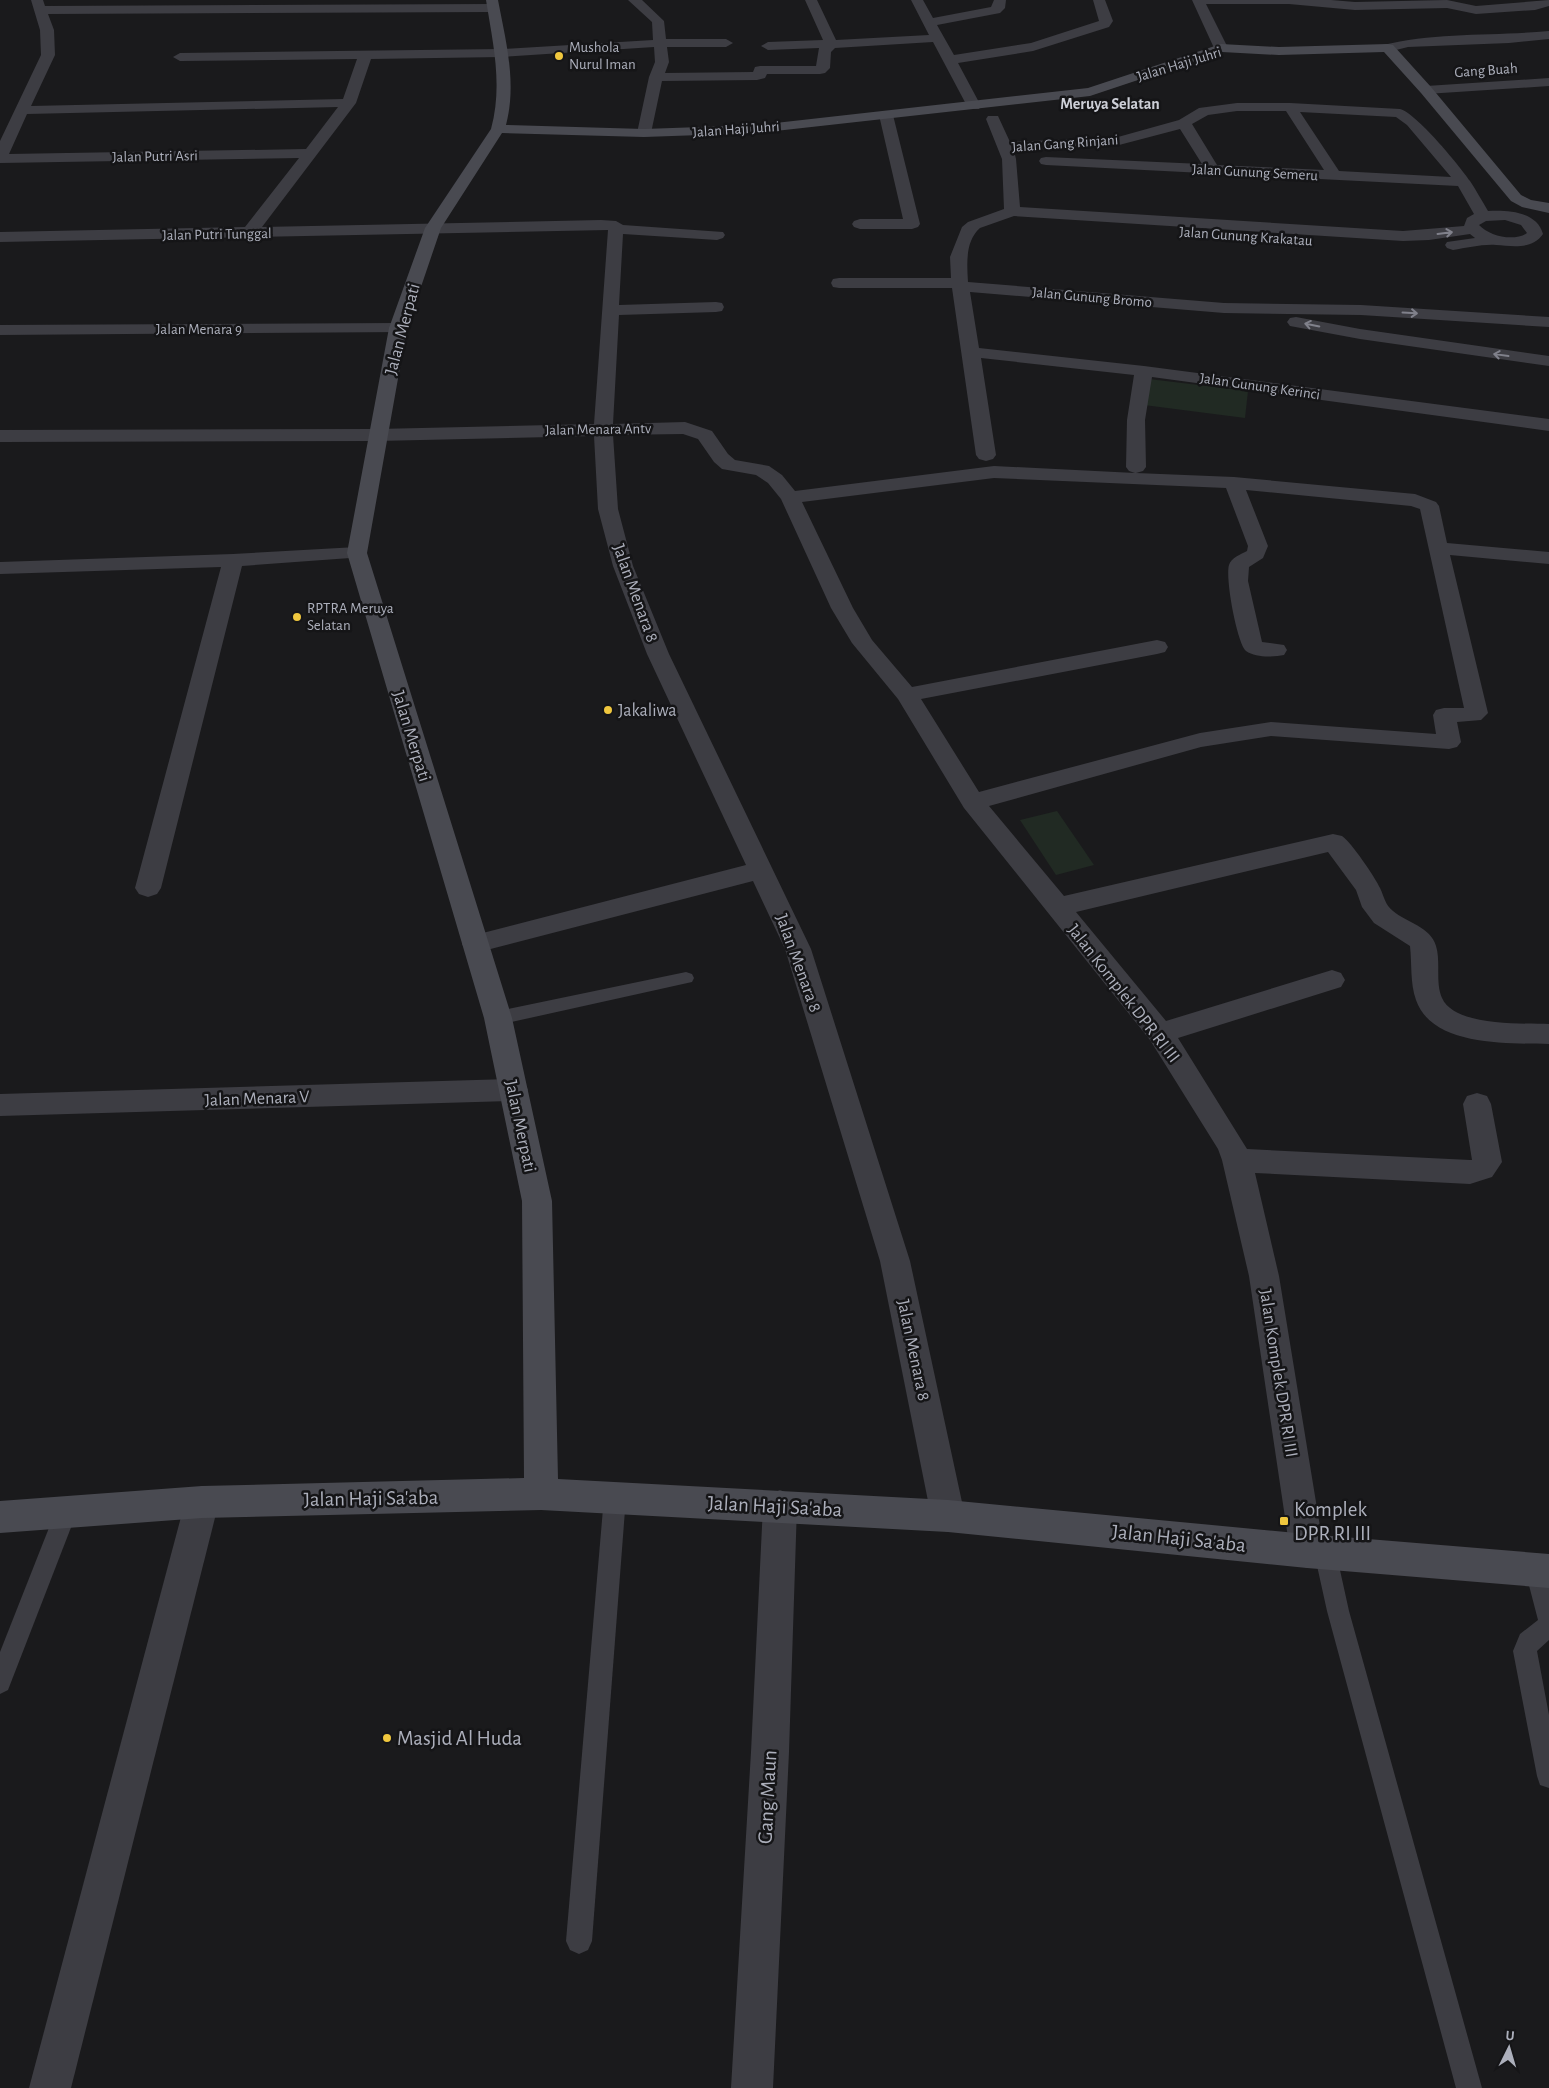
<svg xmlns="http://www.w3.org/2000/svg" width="1549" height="2088" font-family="'Alegreya Sans',sans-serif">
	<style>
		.green { fill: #212a23 }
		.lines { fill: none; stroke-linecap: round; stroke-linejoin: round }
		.lane { fill: #3d3d43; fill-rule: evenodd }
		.street { fill: #3d3d43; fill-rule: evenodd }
		.secondary { fill: #494a51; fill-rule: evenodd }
		.oneway { stroke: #80818b }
		.poi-dot { fill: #f0c73e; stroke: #151517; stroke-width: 2 }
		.labels { text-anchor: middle; stroke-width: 5; stroke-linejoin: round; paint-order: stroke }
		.far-poi-label { font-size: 15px; fill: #acafbb; stroke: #151517; text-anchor: start }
		.far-street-label { font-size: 15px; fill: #acafbb; stroke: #151517 }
		.far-quarter-label { font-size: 16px; font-weight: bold; fill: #cdcfd7; stroke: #151517 }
		.street-label { font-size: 18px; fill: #acafbb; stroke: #151517 }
		.poi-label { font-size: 18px; fill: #acafbb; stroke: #151517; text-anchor: start }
		.near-street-label { font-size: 21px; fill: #acafbb; stroke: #151517 }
		.near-poi-label { font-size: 21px; fill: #acafbb; stroke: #151517; text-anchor: start }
	</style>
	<rect width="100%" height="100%" fill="#1a1a1c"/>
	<!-- green -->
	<g class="green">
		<polygon points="1149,379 1248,391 1245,418 1144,405"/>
		<polygon points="1057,811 1094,865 1056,875 1020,820"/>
	</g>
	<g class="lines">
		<!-- lane -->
		<g class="lane">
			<polygon points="686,972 692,974 694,978 692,982 498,1025 492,1023 489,1018 492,1013 498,1011"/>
			<polygon points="615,1487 623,1490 626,1497 592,1941 588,1950 579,1954 570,1950 566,1941 604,1497 607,1490"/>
			<polygon points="66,1502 74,1505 77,1512 8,1690 0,1694 0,1652 58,1505"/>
			<polygon points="1325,1541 1333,1544 1336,1552 1349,1611 1482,2088 1456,2088 1327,1611 1314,1552 1317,1544"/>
			<polygon points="1536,1559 1544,1562 1549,1577 1549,1640 1537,1651 1549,1715 1549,1788 1540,1785 1537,1776 1513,1651 1520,1634 1538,1620 1525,1570 1528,1562"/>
		</g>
		<!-- street -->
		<g class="street">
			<path d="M31,0h12l2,6 448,-2 6,4 -6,4 -445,2 6,16 1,25 -24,51 312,-7 14,-40 -177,2 -7,-4 7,-4 322,-4 151,-9 -1,-18 -24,-22h14l22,21 2,18h60l7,4 -7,4h-59l2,15 -4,11 88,-1 2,-5 5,-1h56l3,-18 -51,2 -7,-4 7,-4 55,-2 -18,-40h12l19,40 93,-5 -18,-35h12l10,18 58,-11 3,-7h12l-1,8 -5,5 -63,12 17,30 77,-12 68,-22 -6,-21h12l8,21 -4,6 -76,24 -75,12 23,43 -2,3h-10l-2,-3 -34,-64 -98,6 -4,4 -1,16 -5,5 -5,1h-53l-2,4 -8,2 -95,1 -11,52 -2,3h-10l-2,-3 12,-56 6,-15 -1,-15 -152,10 -131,2 -15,44 -94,124 339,-7 15,1 7,4 100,7 2,3 -2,3 -6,2 -94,-6 -4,71 97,-3 6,1 2,4 -2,4 -6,1 -97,3 -6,109 72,-2 27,9 16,23 7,6 34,6 13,9 13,16 199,-25 141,7 -6,-2 -3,-4 1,-47 7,-45 -153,-17 15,97 -3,4 -7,2 -7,-2 -3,-4 -24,-167h-113l-6,-1 -2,-4 2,-4 6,-1h112l-1,-21 12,-30 6,-5 36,-13 -2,-50 -16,-40 2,-3h10l12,26 108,-5 61,-17 20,-12 38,-5h53l110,6c16,4 59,56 70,72 6,9 12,20 18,30 19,-1 49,0 55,23 -11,16 -31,12 -47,11 -14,-1 -29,3 -43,5l-6,-2 -2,-3 2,-3 28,-4 -5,-4 -41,6 -26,1 -389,-25 -34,12c-15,13 -13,36 -12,54l256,21 137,2 188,12v10l-188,-12 -137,-2 -254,-21 9,56 165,18 405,53v12l-397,-54 -7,43 1,47 -3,4 -7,2 98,4 181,17 21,8 3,4 8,37 102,9v12l-99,-9 38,158 -7,7 -24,2 4,20 -4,5 -8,2 -178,-13 -70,11 -212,59 75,90 269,-62 9,2c9,6 33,41 38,52 4,8 5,17 13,23 13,11 38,16 43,35 5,16 -1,36 6,52 13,29 81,25 107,26v20c-40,-1 -117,3 -133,-44 -6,-17 -4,-36 -6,-54l-36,-23 -12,-16 -6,-17 -28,-38 -252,60 90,109 166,-51 9,3 4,7 -4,7 -163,51 69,111 223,11h2l-9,-56 4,-8 10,-3 10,3 4,8 11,58 -10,15 -22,7 -215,-11 24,103 45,275 -5,12 -12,5 -12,-5 -5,-12 -41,-275 -27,-116 -4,-11 -68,-109 -186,-232 -66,-109 -46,-56 -21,-35 -50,-109 -13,-16 -12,-8 -34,-6 -8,-7 -16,-23 -15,-5 -70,1 5,74 15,57 36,88 142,295 99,312 55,255 -5,12 -12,4 -12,-4 -5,-12 -51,-255 -95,-312 -32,-68 -278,72 -9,-2 -4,-7 4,-7 9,-2 271,-70 -99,-211 -34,-88 -15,-57 -4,-73 -217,5 -377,1v-12l377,-1 217,-5 14,-194 -608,12v-10l245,-5 54,-69 -299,5v-22l41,-86 -1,-25zM338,107l-32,42 -297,5 18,-40zM1237,111h49l38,59 -107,-5 -25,-41 16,-9zM1300,112l96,5 11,8 44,52 -112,-6zM1180,129l22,35 -156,-7 -5,1 -2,3 2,3 5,1 412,21 16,28 -7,4 -3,8 -61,5 -383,-24 -4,-48 -2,-8 105,-6zM1505,220l16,5 6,8c-13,9 -38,3 -48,-8l7,-4zM994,478l232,10 22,58 -1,5c-6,3 -16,7 -18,14 -4,13 8,78 17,86 10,7 27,6 38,4l3,-5 -3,-5 -22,-3 -14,-61 1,-14 14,-9 5,-12 -22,-56 165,16 9,3 44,199h-20l-8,2 -3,5 3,19 -165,-12 -71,11 -221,59 -58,-93 236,-45 8,-2 3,-5 -3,-5 -8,-2 -245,47 -40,-47 -19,-32 -51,-106z"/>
			<polygon points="1192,0 1331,0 1355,2 1447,0 1476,6 1549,0 1549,6 1535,10 1476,14 1447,8 1355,10 1289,4 1206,4 1228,48 1221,52 1214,48"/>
			<path d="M1549,31v8l-40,4 -101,4 -20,5 -7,-4 2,-3c52,-13 112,-9 166,-14z"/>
			<polygon points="1549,78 1549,86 1426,94 1419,90 1426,86"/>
			<polygon points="886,111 891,112 893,115 920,224 918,227 912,229 860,229 854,227 852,224 854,221 860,219 903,219 879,115 881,112"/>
			<polygon points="1296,317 1360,329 1549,356 1549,366 1360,339 1290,326 1287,322 1290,318"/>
			<polygon points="398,323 404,324 407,328 404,332 0,335 0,325"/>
			<polygon points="357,547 364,549 367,553 364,557 242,566 161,888 157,894 148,897 139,894 135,888 221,567 0,574 0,562 233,554"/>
			<polygon points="514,1079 524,1082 528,1090 524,1098 514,1101 0,1116 0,1094"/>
			<polygon points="202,1486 214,1491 219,1502 71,2088 29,2088 185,1502 190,1491"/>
			<polygon points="780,1490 792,1495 797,1506 789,1752 773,2088 731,2088 751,1752 763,1506 768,1495"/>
		</g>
		<!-- secondary -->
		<path class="secondary" d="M486,0h12c8,42 19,83 8,125l138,4 113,-4 331,-37 133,-44 58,3 109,-3 5,1 38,42 90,108 10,5 18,3v10l-27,-6 -11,-6 -90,-108 -37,-41 -105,3 -57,-3 -132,44 -333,37 -113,4 -142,-4 -61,95 -34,100 -40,225 145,465 40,183 6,278 390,21 359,34 242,20v34l-242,-20 -359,-36 -407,-22 -339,8 -202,15v-32l202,-15 322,-8 -2,-277 -38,-183 -137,-465 42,-225 36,-100 66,-99c12,-44 2,-85 -5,-129z"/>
	</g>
	<!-- one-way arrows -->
	<defs><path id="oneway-shaft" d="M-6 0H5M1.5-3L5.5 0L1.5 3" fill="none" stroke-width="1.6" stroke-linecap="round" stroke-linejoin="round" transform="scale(1.25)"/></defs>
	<g class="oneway">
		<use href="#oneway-shaft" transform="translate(1445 233) rotate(-7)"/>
		<use href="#oneway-shaft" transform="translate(1410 313) rotate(3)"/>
		<use href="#oneway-shaft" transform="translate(1312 325) rotate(-169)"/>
		<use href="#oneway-shaft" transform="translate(1501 355) rotate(-172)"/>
	</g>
	<!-- markers -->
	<g class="poi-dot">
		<circle cx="559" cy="56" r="5"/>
		<circle cx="297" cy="617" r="5"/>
		<circle cx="608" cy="710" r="5"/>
		<rect x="1279" y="1516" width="10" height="10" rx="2.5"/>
		<circle cx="387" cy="1738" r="5"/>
	</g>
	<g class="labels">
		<!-- far-poi labels -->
		<g class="far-poi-label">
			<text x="569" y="52">Mushola<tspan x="569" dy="17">Nurul Iman</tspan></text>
			<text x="307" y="613">RPTRA Meruya<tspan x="307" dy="17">Selatan</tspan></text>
		</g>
		<!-- far-street labels -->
		<g class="far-street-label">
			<text transform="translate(1179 64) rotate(-17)" y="5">Jalan Haji Juhri</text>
			<text transform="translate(1486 70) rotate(-4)" y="5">Gang Buah</text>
			<text transform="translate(736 129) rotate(-4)" y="5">Jalan Haji Juhri</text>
			<text transform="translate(1065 143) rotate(-4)" y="5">Jalan Gang Rinjani</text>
			<text transform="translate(155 156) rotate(-1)" y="5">Jalan Putri Asri</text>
			<text transform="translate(1255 172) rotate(3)" y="5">Jalan Gunung Semeru</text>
			<text transform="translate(217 234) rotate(-1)" y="5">Jalan Putri Tunggal</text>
			<text transform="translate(1246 236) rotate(4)" y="5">Jalan Gunung Krakatau</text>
			<text transform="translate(1092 297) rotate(5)" y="5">Jalan Gunung Bromo</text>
			<text x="199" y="334">Jalan Menara 9</text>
			<text transform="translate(1260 386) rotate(8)" y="5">Jalan Gunung Kerinci</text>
			<text transform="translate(598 429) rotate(-1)" y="5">Jalan Menara Antv</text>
		</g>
		<!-- far-quarter labels -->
		<g class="far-quarter-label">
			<text x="1110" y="109">Meruya Selatan</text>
		</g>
		<!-- street labels -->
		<g class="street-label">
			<text transform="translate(402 329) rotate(-75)" y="6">Jalan Merpati</text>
			<text transform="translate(636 593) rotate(70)" y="6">Jalan Menara 8</text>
			<text transform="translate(412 736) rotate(73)" y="6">Jalan Merpati</text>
			<text transform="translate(799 963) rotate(70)" y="6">Jalan Menara 8</text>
			<text transform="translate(1124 993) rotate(52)" y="6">Jalan Komplek DPR RI III</text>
			<text transform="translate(257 1098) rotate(-2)" y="6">Jalan Menara V</text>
			<text transform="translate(521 1126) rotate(78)" y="6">Jalan Merpati</text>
			<text transform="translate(914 1350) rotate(78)" y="6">Jalan Menara 8</text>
			<text transform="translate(1279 1373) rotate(81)" y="6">Jalan Komplek DPR RI III</text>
		</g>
		<!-- poi labels -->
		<g class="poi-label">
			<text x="618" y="716">Jakaliwa</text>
		</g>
		<!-- near-street labels -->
		<g class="near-street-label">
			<text transform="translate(371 1498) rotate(-1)" y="7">Jalan Haji Sa'aba</text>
			<text transform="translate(775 1506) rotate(3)" y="7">Jalan Haji Sa'aba</text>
			<text transform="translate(1179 1538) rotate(6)" y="7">Jalan Haji Sa'aba</text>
			<text transform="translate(767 1797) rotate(-87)" y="7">Gang Maun</text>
		</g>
		<!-- near-poi labels -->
		<g class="near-poi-label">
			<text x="1294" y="1516">Komplek<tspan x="1294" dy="24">DPR RI III</tspan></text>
			<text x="397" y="1745">Masjid Al Huda</text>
		</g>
	</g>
	<!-- north arrow -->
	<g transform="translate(1509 2048) rotate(5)" stroke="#151517" stroke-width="4" paint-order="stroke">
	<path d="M0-4L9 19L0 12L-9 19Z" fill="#acafbb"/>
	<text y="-8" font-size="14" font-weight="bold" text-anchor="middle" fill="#acafbb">U</text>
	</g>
</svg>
